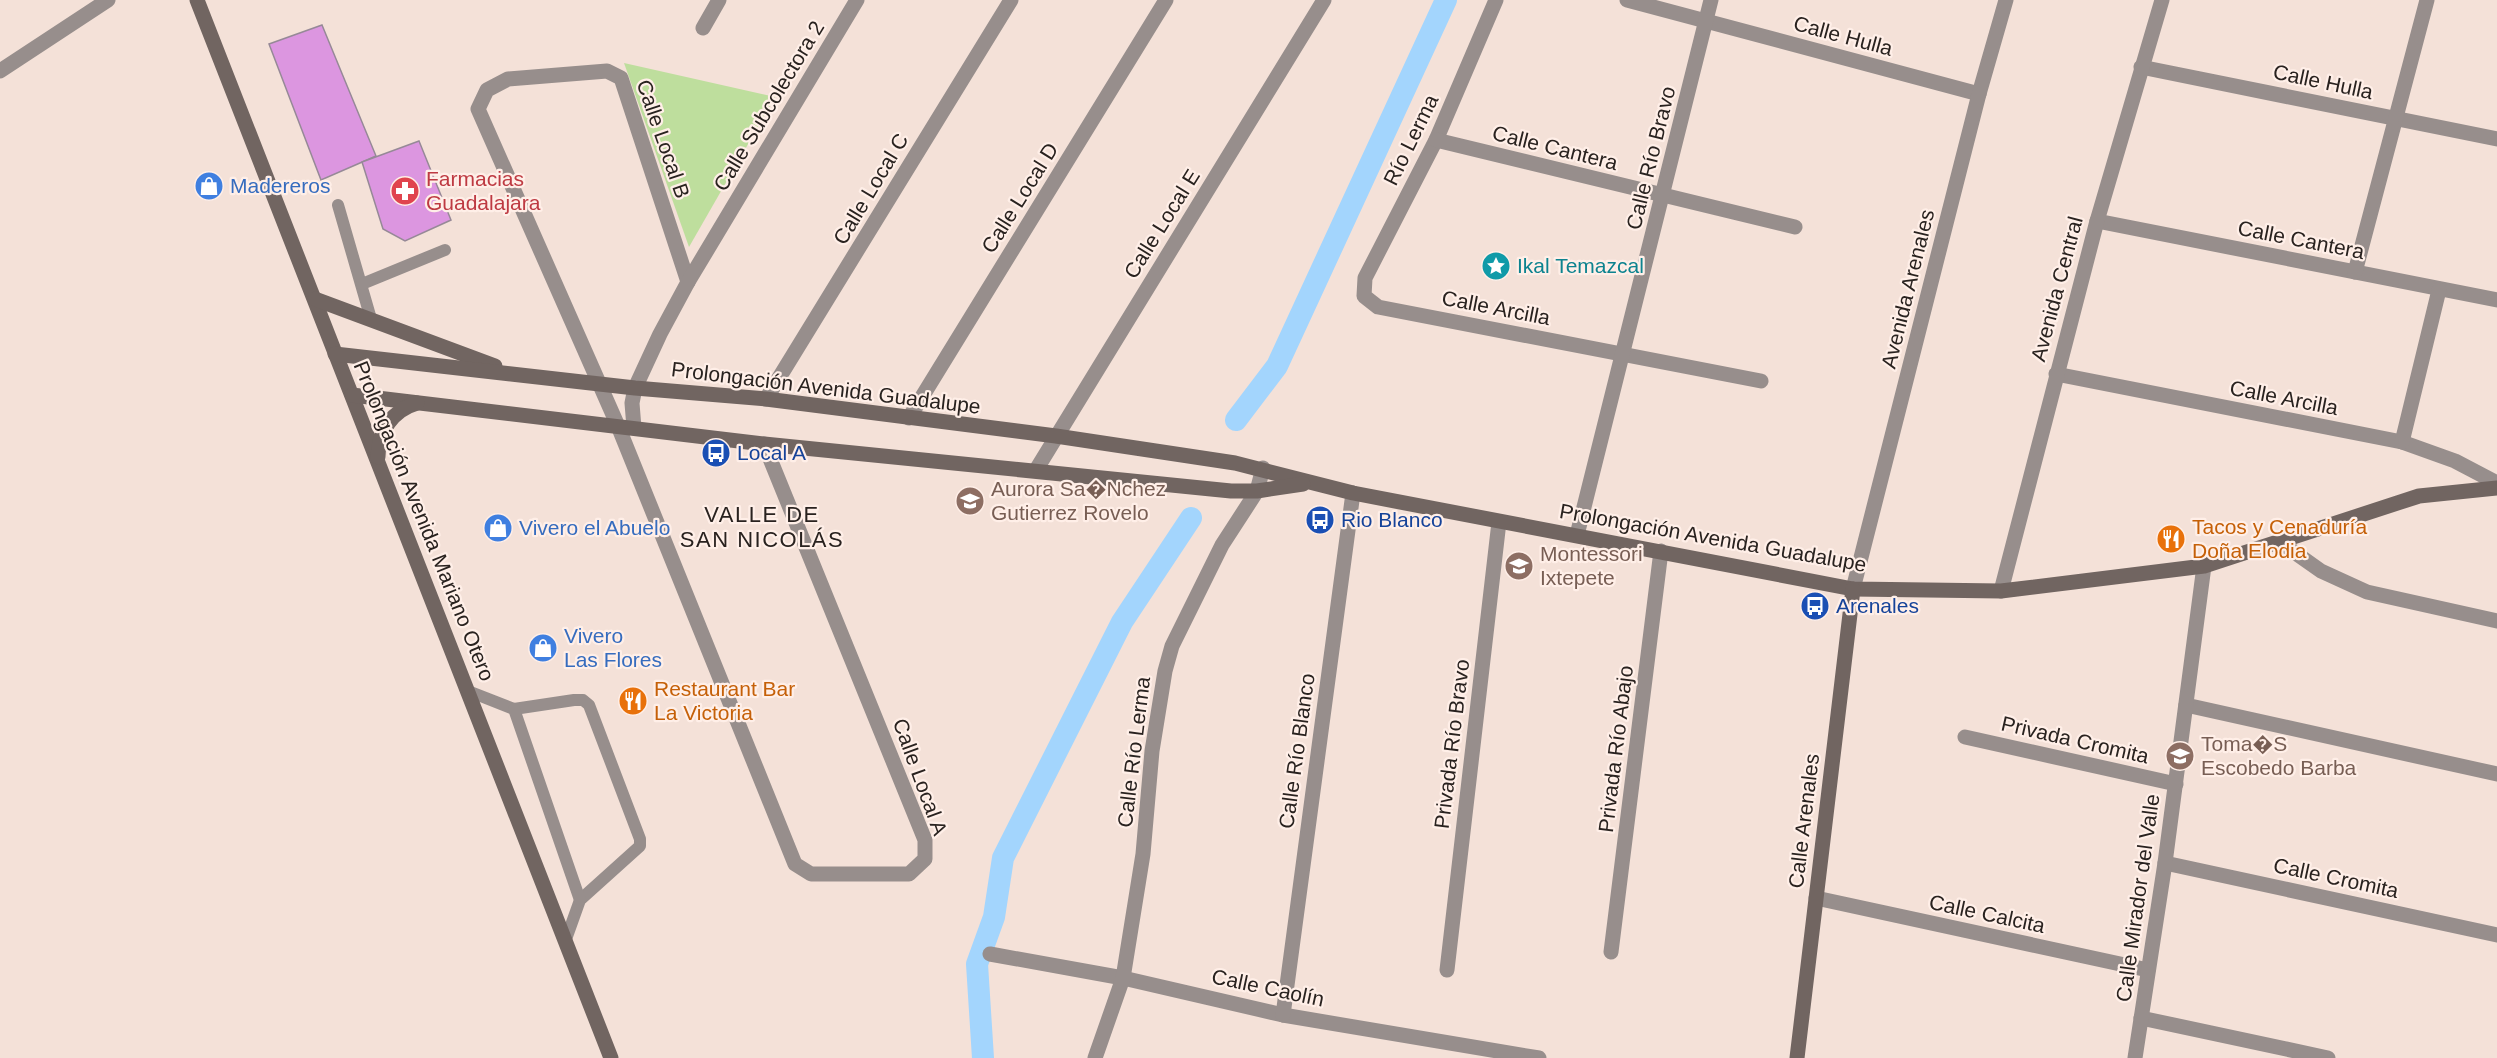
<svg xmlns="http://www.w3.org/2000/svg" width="2497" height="1058" font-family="Helvetica,sans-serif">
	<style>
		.green { fill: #bede9d }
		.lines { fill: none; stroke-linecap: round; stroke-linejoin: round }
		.canal { stroke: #a3d5fd; stroke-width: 22 }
		.building { fill: #dc96e0; stroke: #968997; stroke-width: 1.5 }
		.lane { stroke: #978e8c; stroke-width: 12 }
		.street { stroke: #978e8c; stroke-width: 15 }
		.secondary { stroke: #716561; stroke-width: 15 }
		.labels { text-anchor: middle; stroke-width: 4.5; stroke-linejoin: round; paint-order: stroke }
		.street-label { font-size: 21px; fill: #29221f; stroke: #ffefe8 }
		.health-label { font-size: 21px; fill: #be3a42; stroke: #ffefe8; text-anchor: start }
		.shop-label { font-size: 21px; fill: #366cbe; stroke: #ffefe8; text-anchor: start }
		.culture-label { font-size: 21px; fill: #0d838f; stroke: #ffefe8; text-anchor: start }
		.transit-label { font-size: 21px; fill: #164399; stroke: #ffefe8; text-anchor: start }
		.education-label { font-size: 21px; fill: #785e54; stroke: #ffefe8; text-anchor: start }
		.food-label { font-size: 21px; fill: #c56008; stroke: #ffefe8; text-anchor: start }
		.neighbourhood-label { font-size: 22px; letter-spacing: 1.5px; fill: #29221f; stroke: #ffefe8 }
	</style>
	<rect width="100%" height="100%" fill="#f4e1d8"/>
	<!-- green -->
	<polygon class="green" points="624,63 775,97 689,247"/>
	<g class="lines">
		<!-- canal -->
		<g class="canal">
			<polyline points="1236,420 1277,366 1446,0"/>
			<polyline points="983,1058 977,964 994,917 1003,858 1122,622 1191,518"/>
		</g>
	</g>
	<!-- building -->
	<g class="building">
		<polygon points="322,25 376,156 321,180 269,44"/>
		<polygon points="419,141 451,220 405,241 383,229 362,162"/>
	</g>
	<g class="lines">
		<!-- lane -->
		<g class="lane">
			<polyline points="338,205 371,319"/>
			<polyline points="362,284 445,250"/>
			<polyline points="468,691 514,709 574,700 583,700 589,705 640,839 640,846 580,900 565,942"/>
			<polyline points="514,709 580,900"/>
		</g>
		<!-- street -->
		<g class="street">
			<polyline points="1496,0 1436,140 1365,278 1364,296 1378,307 1761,381"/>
			<polyline points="1627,0 1979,94"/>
			<polyline points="703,28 719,0"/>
			<polyline points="2141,67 2497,139"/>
			<polyline points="0,71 108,0"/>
			<polyline points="1436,140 1795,227"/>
			<polyline points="2097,221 2497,300"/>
			<polyline points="2355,272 2427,0"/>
			<polyline points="688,282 621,78 607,71 508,79 487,90 478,109 618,426 795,864 811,874 909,874 925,859 925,840 764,444"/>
			<polyline points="2056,374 2402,442 2455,461 2497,483"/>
			<polyline points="766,399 1011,0"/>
			<polyline points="909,418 1166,0"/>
			<polyline points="634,428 632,403 635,388 660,334 688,282 857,0"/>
			<polyline points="2402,442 2439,290"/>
			<polyline points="1036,470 1324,0"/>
			<polyline points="1577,535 1711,0"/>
			<polyline points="2280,542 2321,571 2367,592 2497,621"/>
			<polyline points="1853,589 1979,94 2006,0"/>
			<polyline points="2001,591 2097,221 2162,0"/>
			<polyline points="2186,705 2497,774"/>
			<polyline points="1965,737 2176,784"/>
			<polyline points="2165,863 2497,935"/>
			<polyline points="1816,898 2148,970"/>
			<polyline points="1611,952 1661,551"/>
			<polyline points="990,954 1123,978 1283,1015 1539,1058"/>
			<polyline points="1447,970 1499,522"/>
			<polyline points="1283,1015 1353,493"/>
			<polyline points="2141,1018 2328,1058"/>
			<polyline points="1095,1058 1123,978 1143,854 1152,751 1165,671 1172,646 1222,545 1257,491 1263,468"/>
			<polyline points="2135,1058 2165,863 2204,566"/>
		</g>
		<!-- secondary -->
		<g class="secondary">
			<polyline points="197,0 611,1058"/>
			<polyline points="315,299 495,366"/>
			<polyline points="335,354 635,388 766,399 1056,436 1235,463 1353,493 1853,589 2001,591 2204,566 2419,496 2497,488"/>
			<polyline points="352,395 764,444 1231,491 1257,491 1303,484"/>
			<path d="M378,457c0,-26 15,-47 39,-54"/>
			<polyline points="1797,1058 1853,589"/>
		</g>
	</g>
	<!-- icons -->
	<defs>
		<g id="shop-disc" transform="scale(1.5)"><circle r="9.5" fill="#3f7fe0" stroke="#ffefe8"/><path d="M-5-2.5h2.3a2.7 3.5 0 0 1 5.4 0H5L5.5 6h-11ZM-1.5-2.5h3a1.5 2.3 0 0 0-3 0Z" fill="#fff"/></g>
		<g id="pharmacy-disc" transform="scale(1.5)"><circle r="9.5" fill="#e0444e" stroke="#ffefe8"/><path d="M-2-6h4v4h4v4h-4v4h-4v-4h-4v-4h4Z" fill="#fff"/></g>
		<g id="sight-disc" transform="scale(1.5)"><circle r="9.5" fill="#0f9aa8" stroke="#ffefe8"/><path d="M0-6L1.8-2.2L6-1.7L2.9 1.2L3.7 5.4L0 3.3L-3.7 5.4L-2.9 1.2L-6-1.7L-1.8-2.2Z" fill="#fff"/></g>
		<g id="bus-disc" transform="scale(1.5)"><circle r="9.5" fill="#1a4fb4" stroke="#ffefe8"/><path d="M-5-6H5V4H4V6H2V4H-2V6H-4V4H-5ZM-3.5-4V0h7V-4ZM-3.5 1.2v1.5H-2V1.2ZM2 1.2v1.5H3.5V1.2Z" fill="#fff"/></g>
		<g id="school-disc" transform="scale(1.5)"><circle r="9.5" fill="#8d6e63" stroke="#ffefe8"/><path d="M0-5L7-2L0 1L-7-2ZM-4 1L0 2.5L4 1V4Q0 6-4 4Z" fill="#fff"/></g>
		<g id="restaurant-disc" transform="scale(1.5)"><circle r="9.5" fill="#e8710a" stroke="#ffefe8"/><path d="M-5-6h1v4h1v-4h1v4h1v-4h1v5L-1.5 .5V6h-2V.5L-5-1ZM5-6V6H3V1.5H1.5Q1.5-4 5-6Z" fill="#fff"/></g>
	</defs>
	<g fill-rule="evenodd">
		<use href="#shop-disc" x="209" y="186"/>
		<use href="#pharmacy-disc" x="405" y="191"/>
		<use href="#sight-disc" x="1496" y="266"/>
		<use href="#bus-disc" x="716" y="453"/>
		<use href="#school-disc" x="970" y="501"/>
		<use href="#bus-disc" x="1320" y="520"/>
		<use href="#shop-disc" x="498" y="528"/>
		<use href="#restaurant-disc" x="2171" y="539"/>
		<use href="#school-disc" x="1519" y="566"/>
		<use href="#bus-disc" x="1815" y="606"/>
		<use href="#shop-disc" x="543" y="648"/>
		<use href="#restaurant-disc" x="633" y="701"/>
		<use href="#school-disc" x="2180" y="756"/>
	</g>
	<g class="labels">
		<!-- street labels -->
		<g class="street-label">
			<text transform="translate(1843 36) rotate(15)" y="7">Calle Hulla</text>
			<text transform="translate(2323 82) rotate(12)" y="7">Calle Hulla</text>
			<text transform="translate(769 106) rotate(-59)" y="7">Calle Subcolectora 2</text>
			<text transform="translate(663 139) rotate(71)" y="7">Calle Local B</text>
			<text transform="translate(1411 140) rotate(-64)" y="7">Río Lerma</text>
			<text transform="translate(1555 148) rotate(14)" y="7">Calle Cantera</text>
			<text transform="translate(1651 158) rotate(-76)" y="7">Calle Río Bravo</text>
			<text transform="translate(871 189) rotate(-59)" y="7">Calle Local C</text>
			<text transform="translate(1020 198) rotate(-58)" y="7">Calle Local D</text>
			<text transform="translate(1162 224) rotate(-58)" y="7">Calle Local E</text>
			<text transform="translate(2301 240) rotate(11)" y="7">Calle Cantera</text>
			<text transform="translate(1908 289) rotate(-76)" y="7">Avenida Arenales</text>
			<text transform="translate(2057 289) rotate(-75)" y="7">Avenida Central</text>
			<text transform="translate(1496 308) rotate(11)" y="7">Calle Arcilla</text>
			<text transform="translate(826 388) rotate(7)" y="7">Prolongación Avenida Guadalupe</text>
			<text transform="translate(2284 398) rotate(11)" y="7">Calle Arcilla</text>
			<text transform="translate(424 521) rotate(68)" y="7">Prolongación Avenida Mariano Otero</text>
			<text transform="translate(1713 538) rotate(10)" y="7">Prolongación Avenida Guadalupe</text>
			<text transform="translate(2075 740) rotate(13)" y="7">Privada Cromita</text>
			<text transform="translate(1452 744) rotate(-83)" y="7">Privada Río Bravo</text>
			<text transform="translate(1616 749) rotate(-83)" y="7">Privada Río Abajo</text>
			<text transform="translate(1297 751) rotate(-82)" y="7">Calle Río Blanco</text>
			<text transform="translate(1134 752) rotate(-83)" y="7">Calle Río Lerma</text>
			<text transform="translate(920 777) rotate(70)" y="7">Calle Local A</text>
			<text transform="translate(1804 821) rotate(-83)" y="7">Calle Arenales</text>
			<text transform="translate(2336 878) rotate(12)" y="7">Calle Cromita</text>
			<text transform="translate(2138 898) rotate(-82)" y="7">Calle Mirador del Valle</text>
			<text transform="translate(1987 914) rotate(12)" y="7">Calle Calcita</text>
			<text transform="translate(1268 988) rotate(12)" y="7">Calle Caolín</text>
		</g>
		<!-- health labels -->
		<g class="health-label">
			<text x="426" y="186">Farmacias<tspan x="426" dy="24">Guadalajara</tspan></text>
		</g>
		<!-- shop labels -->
		<g class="shop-label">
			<text x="230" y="193">Madereros</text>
			<text x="519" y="535">Vivero el Abuelo</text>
			<text x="564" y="643">Vivero<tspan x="564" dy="24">Las Flores</tspan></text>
		</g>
		<!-- culture labels -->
		<g class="culture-label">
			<text x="1517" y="273">Ikal Temazcal</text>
		</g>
		<!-- transit labels -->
		<g class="transit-label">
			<text x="737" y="460">Local A</text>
			<text x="1341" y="527">Rio Blanco</text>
			<text x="1836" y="613">Arenales</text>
		</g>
		<!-- education labels -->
		<g class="education-label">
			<text x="991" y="496">Aurora Sa�Nchez<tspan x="991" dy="24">Gutierrez Rovelo</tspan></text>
			<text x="1540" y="561">Montessori<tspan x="1540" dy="24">Ixtepete</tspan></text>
			<text x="2201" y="751">Toma�S<tspan x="2201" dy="24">Escobedo Barba</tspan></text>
		</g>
		<!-- food labels -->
		<g class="food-label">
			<text x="2192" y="534">Tacos y Cenaduría<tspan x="2192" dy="24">Doña Elodia</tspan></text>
			<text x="654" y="696">Restaurant Bar<tspan x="654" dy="24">La Victoria</tspan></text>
		</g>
		<!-- neighbourhood labels -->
		<g class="neighbourhood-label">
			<text x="762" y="522">VALLE DE<tspan x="762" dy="25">SAN NICOLÁS</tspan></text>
		</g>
	</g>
</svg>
